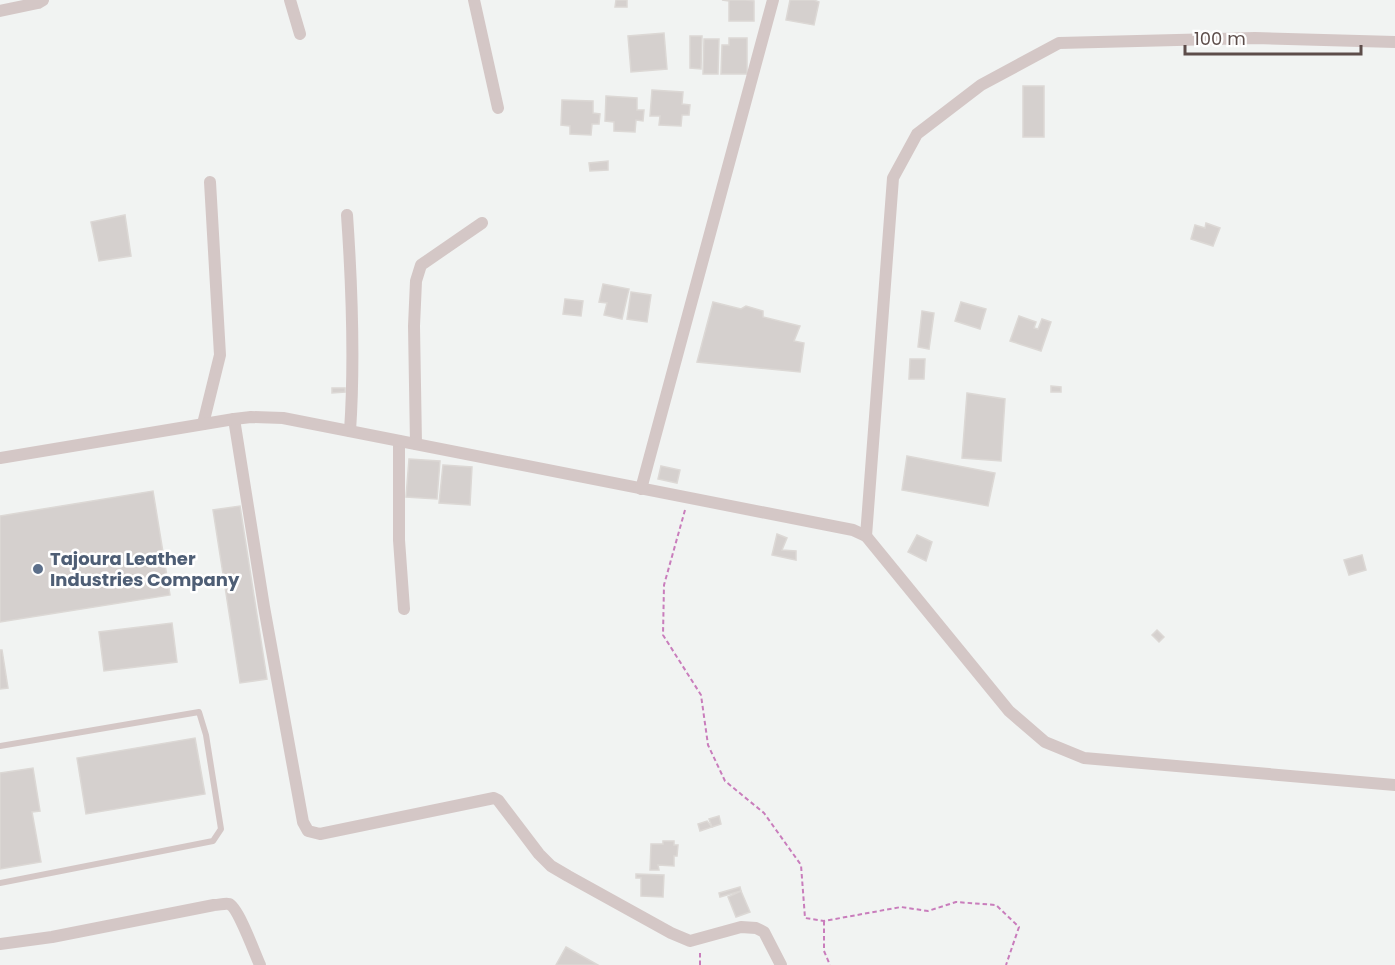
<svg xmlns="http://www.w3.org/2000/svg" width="1395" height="965" font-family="Poppins,sans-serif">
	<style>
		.building { fill: #d5d0ce; stroke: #dcd8d5; stroke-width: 1.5 }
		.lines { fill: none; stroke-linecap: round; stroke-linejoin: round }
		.path { stroke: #c97dbc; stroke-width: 2; stroke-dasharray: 4.5 3; stroke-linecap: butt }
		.lane { stroke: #d4c7c6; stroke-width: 6 }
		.street { stroke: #d4c7c6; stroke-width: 12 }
		.service-dot { fill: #5c6f8a; stroke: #fff; stroke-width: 2 }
		.labels { text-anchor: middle; stroke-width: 5; stroke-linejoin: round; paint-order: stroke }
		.service-label { font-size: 18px; font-weight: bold; fill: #4e5e75; stroke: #fff; text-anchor: start }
	</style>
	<rect width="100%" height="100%" fill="#f1f3f2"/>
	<!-- building -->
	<g class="building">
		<polygon points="616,0 627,0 627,7 615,7"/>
		<polygon points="746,0 754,1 754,21 729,21 729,1 722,0"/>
		<polygon points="790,0 814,0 819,2 814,25 786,20"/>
		<polygon points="664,33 667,69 631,72 628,36"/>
		<polygon points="690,36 702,36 701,69 690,68"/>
		<polygon points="729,38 747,38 747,74 721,74 722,45 729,45"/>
		<polygon points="704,39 719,39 718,74 703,74"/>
		<rect x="1023" y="86" width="21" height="51"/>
		<polygon points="652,90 683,92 682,104 690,105 689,115 682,115 681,126 659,125 660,116 650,116"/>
		<polygon points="606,96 637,98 637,110 644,110 643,121 636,120 635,132 614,131 614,122 605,121"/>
		<polygon points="562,100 593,101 593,113 600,114 599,124 592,124 591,135 570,134 570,126 561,125"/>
		<polygon points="608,161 608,170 590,171 589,163"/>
		<polygon points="125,215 131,256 99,261 91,222"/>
		<polygon points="1206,223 1220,228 1213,246 1191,239 1195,225 1205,228"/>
		<polygon points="603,284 629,289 622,319 604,315 607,303 599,302"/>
		<polygon points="631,292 651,295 647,322 627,319"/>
		<polygon points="565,299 583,301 581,316 563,314"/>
		<polygon points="713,302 741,309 746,306 763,311 763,317 800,326 794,341 804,343 800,372 697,362"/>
		<polygon points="961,302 986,309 980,329 955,321"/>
		<polygon points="922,311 934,313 929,349 918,347"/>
		<polygon points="1019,316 1036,322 1034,328 1038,329 1042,319 1051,322 1041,351 1010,341"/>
		<polygon points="910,359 925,359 924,379 909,379"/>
		<polygon points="1051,386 1061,387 1061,392 1051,392"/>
		<polygon points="332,388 345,388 345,392 332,393"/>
		<polygon points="967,393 1005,399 1001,461 962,458"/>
		<polygon points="907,456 995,473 988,506 902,490"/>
		<polygon points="409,459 440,461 437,499 406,497"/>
		<polygon points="443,465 472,467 470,505 439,503"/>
		<polygon points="661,466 680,470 677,483 658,479"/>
		<polygon points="153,491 170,595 0,622 0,516"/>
		<polygon points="240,506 267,679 240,683 213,510"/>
		<polygon points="777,534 787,538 782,550 796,551 796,560 772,555"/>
		<polygon points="917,535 932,542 926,561 908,552"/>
		<polygon points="1362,555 1366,570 1349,575 1344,560"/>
		<polygon points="172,623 177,662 104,671 99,632"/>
		<polygon points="1157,630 1164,637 1159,642 1152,635"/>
		<polygon points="0,650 2,650 8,688 0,689"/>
		<polygon points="195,738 205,794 86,814 77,758"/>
		<polygon points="33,768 40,811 32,812 41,862 0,869 0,773"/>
		<polygon points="719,816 721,824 712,827 709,819"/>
		<polygon points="707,821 712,827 700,831 698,824"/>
		<polygon points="663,841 674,841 674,845 678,845 677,856 674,856 674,866 658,865 659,870 650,870 651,844 663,844"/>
		<polygon points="636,874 664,875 663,897 641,896 641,878 636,878"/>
		<polygon points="740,887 741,891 720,897 719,893"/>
		<polygon points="741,891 750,912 736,917 728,897"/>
		<polygon points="566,947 598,965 556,965"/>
	</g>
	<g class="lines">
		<!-- path -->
		<g class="path">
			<polyline points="685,510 664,585 663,635 701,695 708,745 725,781 764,813 801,865 805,918 824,921 901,907 928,911 956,902 996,905 1019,927 1006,965"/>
			<polyline points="824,921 824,951 830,965"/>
			<polyline points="700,965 700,950"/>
		</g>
		<!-- lane -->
		<polyline class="lane" points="0,746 199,712 206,735 221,829 213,841 0,883"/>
		<!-- street -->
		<g class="street">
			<polyline points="290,0 300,34"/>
			<polyline points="474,0 498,108"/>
			<polyline points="0,11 38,3 43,0"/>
			<path d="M347,215c5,72 8,144 3,216"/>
			<polyline points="234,419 264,607 303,822 308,831 320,834 494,798 498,800 539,854 551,866 568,876 671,933 690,941 741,927 756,928 764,932 781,965"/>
			<polyline points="203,424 220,355 210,182"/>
			<polyline points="399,441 399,540 404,609"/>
			<polyline points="416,444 414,326 416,281 421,265 482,223"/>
			<polyline points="0,458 234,419 251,417 283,418 853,530 866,536 1009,711 1045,742 1084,758 1395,785"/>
			<polyline points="641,489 773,0"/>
			<polyline points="866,536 893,178 917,134 981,85 1059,43 1255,38 1395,42"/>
			<path d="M0,944l52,-7 162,-32c5,0 11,-2 15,-1 9,3 26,50 31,61"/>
		</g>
	</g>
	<!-- markers -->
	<circle class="service-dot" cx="38" cy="569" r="6"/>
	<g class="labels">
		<!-- service labels -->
		<g class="service-label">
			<text x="50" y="565">Tajoura Leather<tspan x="50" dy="21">Industries Company</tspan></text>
		</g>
	</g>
	<!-- scale -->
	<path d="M1185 45v9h176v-9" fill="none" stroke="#5d4d4a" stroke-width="3"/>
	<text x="1194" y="45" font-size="18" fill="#5d4d4a" stroke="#ffffff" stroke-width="4.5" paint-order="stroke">100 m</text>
</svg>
